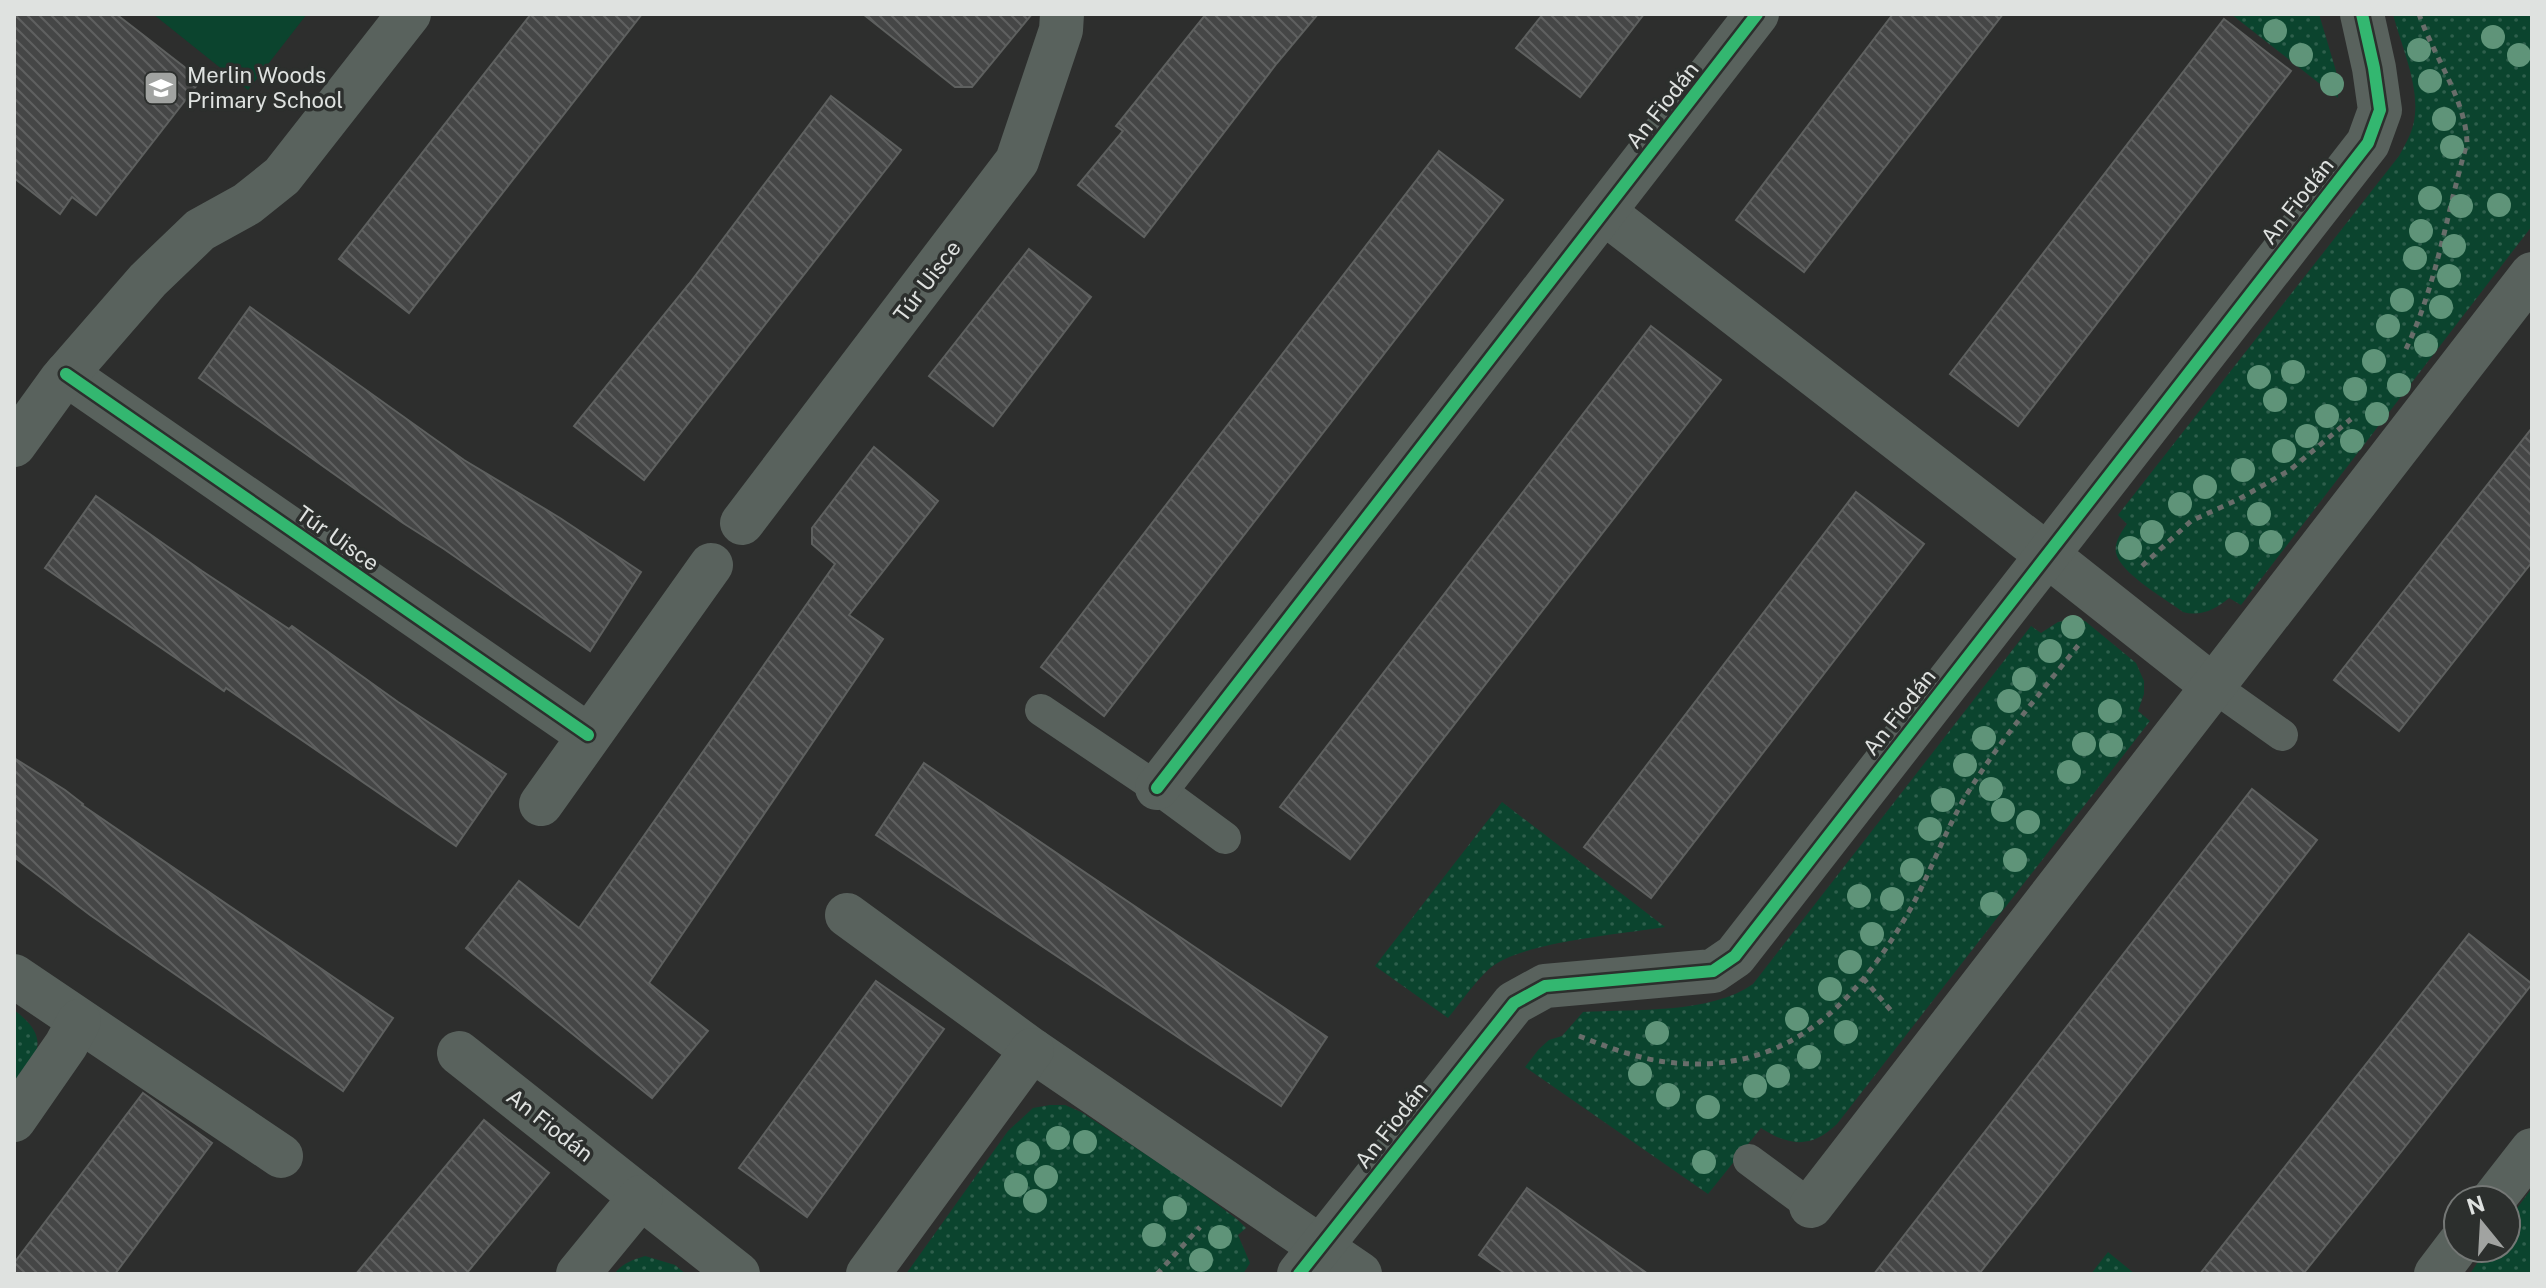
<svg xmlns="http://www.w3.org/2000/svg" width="2546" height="1288" font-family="'Public Sans',sans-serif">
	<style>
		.grass { fill: url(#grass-dots) }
		.green { fill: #0b442e }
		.building { fill: url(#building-back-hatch); stroke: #5e605f; stroke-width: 2 }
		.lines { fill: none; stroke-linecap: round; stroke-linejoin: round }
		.path { stroke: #686d6a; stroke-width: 5; stroke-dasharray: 6 6; stroke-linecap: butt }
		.lane { stroke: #59625d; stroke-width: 32 }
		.street { stroke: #59625d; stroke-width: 44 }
		.cycleway-casing { stroke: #2c2f2d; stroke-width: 17 }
		.cycleway { stroke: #33b770; stroke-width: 12 }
		.tree { fill: #5f9479 }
		.labels { text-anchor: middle; stroke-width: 7; stroke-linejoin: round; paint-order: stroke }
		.poi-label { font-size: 22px; fill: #dfe2e0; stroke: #2c2f2d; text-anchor: start }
		.street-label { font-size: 22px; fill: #dfe2e0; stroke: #2c2f2d }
	</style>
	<defs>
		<pattern id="grass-dots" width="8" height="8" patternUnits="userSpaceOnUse" patternTransform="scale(2)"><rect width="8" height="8" fill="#0b442e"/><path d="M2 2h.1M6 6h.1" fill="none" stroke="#2e5f4c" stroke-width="1.8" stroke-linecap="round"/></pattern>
		<pattern id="building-back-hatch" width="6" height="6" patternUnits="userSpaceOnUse" patternTransform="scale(2)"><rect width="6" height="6" fill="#454646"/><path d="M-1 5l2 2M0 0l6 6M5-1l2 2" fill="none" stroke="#5f6060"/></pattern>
	</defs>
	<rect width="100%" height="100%" fill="#2d2e2d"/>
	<!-- grass -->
	<g class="grass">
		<polygon points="2231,14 2319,14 2336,71 2338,98"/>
		<path d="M2393,14h139v212l-291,379 -12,-7c-13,11 -28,19 -46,14 -16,-12 -63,-39 -67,-59 -2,-10 5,-21 11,-29l-9,-9 281,-359c7,-13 15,-26 16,-42 3,-32 -14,-69 -22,-100z"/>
		<path d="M2069,620l16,1 51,42 8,18v13l-6,17 12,10 -313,403c-25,24 -47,23 -76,4l-53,66 -183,-127 14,-18 10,-9 13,-4 21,-24c51,-3 128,2 170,-28l278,-358 10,7 17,-11z"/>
		<path d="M1502,802l163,125c-42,7 -146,15 -176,42 -15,14 -28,33 -41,49l-73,-52z"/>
		<path d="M14,1010c38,28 24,46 0,77z"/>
		<polygon points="1050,1105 1065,1105 1081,1112 1182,1178 1238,1220 1246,1228 1238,1235 1250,1263 1243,1274 906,1274 1008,1131 1033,1108"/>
		<polygon points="2532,1188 2532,1274 2470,1274 2487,1248 2506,1248 2506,1223"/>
		<polygon points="2108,1252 2135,1274 2091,1274"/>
		<path d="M645,1256l30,9 11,9h-72c9,-11 18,-14 31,-18z"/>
	</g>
	<!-- green -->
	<polygon class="green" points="153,14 307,14 248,90"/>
	<!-- building -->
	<g class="building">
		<polygon points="14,14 116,14 201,80 96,215 72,197 60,214 14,178"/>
		<polygon points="531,14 642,14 409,313 339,259"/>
		<polygon points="863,14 1032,14 972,87 955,87"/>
		<polygon points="1206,14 1318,14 1277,63 1144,237 1078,185 1123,131 1116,126"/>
		<polygon points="1543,14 1644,14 1580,97 1516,48"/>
		<polygon points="1893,14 2003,14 1804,272 1736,220"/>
		<polygon points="2224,19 2291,71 2018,426 1950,374"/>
		<polygon points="831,96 901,150 644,480 574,426 689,284"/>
		<polygon points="1439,151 1503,200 1104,716 1041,667"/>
		<polygon points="1029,249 1091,297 993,426 929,376"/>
		<polygon points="250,307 464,460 560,518 641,572 590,651 444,549 403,523 199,378"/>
		<polygon points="1651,326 1721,380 1350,859 1280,807"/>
		<polygon points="2532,428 2532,562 2399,731 2334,680"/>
		<polygon points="874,447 938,501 849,615 883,639 649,983 708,1031 652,1098 466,948 519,881 579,928 835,564 812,544 812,528"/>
		<polygon points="1856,492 1924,544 1651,898 1584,847"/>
		<polygon points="96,496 202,571 289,629 292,626 398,702 506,774 456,846 226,688 224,691 45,568"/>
		<polygon points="14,758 65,790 83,804 82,805 393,1018 343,1091 90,915 14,857"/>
		<polygon points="924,763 1327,1037 1281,1106 876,835"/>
		<polygon points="2252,789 2317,840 2078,1148 1979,1274 1874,1274"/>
		<polygon points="2469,934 2532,984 2401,1152 2303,1274 2200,1274"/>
		<polygon points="876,981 944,1029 807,1217 739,1168"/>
		<polygon points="143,1093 212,1143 115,1274 14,1274 14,1263"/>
		<polygon points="484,1120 549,1173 466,1274 356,1274"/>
		<polygon points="1527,1188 1583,1228 1648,1274 1506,1274 1479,1255"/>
	</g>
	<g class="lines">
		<!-- path -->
		<g class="path">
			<path d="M2406,349c31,-65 41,-137 61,-206 -1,-43 -34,-88 -48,-129"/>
			<polyline points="2142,566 2191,521 2239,499 2290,470 2351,419"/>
			<polyline points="1863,978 1894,1014"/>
			<path d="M1579,1036c28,11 57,22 87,26 120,15 190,-57 245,-154 19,-35 33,-74 53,-109 34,-57 76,-105 116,-156"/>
			<polyline points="1157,1274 1200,1227"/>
		</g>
		<!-- lane -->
		<g class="lane">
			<polyline points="2213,686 2282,735"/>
			<polyline points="1041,710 1157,788 1225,838"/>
			<polyline points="1749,1160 1811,1206"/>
		</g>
		<!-- street -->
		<g class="street">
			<polyline points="1605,213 2046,554 2213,686"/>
			<polyline points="66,374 588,735"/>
			<polyline points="14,445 61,380 148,280 200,230 247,204 282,176 409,14"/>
			<polyline points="742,523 1017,161 1061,30 1062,14"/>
			<polyline points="1157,788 1757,14"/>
			<polyline points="541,804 711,565"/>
			<polyline points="847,915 1032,1050 1360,1274"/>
			<polyline points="14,976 281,1156"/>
			<polyline points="459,1053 738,1274"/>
			<polyline points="14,1120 66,1045 79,1021"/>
			<polyline points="2493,1200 2532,1150"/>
			<polyline points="1811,1206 2532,274"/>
			<polyline points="578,1274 641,1197"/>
			<polyline points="868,1274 1032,1050"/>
			<polyline points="1299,1274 1514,1003 1545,986 1713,971 1735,956 2368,143 2380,110 2374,68 2362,14"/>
			<polyline points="2436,1274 2458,1245"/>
		</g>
		<!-- cycleway casing -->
		<g class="cycleway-casing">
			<g id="cycleway">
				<polyline points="66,374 588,735"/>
				<polyline points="1157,788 1757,14"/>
				<polyline points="1299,1274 1514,1003 1545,986 1713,971 1735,956 2368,143 2380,110 2374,68 2362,14"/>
			</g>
		</g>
		<!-- cycleway -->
		<use href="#cycleway" class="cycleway"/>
	</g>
	<!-- trees -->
	<g class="tree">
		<circle cx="2275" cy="31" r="12"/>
		<circle cx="2493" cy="37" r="12"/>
		<circle cx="2419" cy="50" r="12"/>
		<circle cx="2301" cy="55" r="12"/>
		<circle cx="2519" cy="55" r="12"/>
		<circle cx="2430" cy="81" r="12"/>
		<circle cx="2332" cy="84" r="12"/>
		<circle cx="2444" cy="119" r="12"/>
		<circle cx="2452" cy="147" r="12"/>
		<circle cx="2430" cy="198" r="12"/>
		<circle cx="2499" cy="205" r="12"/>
		<circle cx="2461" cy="206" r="12"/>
		<circle cx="2421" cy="231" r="12"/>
		<circle cx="2454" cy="246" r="12"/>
		<circle cx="2415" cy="258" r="12"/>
		<circle cx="2449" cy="276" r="12"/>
		<circle cx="2402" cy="300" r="12"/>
		<circle cx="2441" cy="307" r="12"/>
		<circle cx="2388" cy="326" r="12"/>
		<circle cx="2426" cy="345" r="12"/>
		<circle cx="2374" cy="361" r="12"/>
		<circle cx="2293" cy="372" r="12"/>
		<circle cx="2259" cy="377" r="12"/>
		<circle cx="2399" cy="385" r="12"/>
		<circle cx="2355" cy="389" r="12"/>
		<circle cx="2275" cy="400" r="12"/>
		<circle cx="2377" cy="414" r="12"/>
		<circle cx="2327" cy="416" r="12"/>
		<circle cx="2307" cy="436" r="12"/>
		<circle cx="2352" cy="441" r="12"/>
		<circle cx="2284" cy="451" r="12"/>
		<circle cx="2243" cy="470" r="12"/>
		<circle cx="2205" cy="487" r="12"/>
		<circle cx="2180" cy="504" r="12"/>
		<circle cx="2259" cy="514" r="12"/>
		<circle cx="2152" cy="532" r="12"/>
		<circle cx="2271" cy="542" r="12"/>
		<circle cx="2237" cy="544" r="12"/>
		<circle cx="2130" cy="548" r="12"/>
		<circle cx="2073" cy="627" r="12"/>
		<circle cx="2050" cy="651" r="12"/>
		<circle cx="2024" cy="679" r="12"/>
		<circle cx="2009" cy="701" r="12"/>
		<circle cx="2110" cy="711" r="12"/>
		<circle cx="1984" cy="738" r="12"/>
		<circle cx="2084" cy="744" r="12"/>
		<circle cx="2111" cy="745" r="12"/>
		<circle cx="1965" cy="765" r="12"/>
		<circle cx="2069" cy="772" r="12"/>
		<circle cx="1991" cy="789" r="12"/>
		<circle cx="1943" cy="800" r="12"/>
		<circle cx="2003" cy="810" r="12"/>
		<circle cx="2028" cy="822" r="12"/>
		<circle cx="1930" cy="829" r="12"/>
		<circle cx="2015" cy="860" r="12"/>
		<circle cx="1912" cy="870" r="12"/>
		<circle cx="1859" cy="896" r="12"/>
		<circle cx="1892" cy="899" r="12"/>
		<circle cx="1992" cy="904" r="12"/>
		<circle cx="1872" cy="934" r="12"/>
		<circle cx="1850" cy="962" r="12"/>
		<circle cx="1830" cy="989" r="12"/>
		<circle cx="1797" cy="1019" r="12"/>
		<circle cx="1846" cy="1032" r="12"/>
		<circle cx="1657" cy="1033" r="12"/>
		<circle cx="1809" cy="1057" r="12"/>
		<circle cx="1640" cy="1074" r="12"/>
		<circle cx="1778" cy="1076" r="12"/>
		<circle cx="1755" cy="1086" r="12"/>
		<circle cx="1668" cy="1095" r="12"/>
		<circle cx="1708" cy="1107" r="12"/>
		<circle cx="1058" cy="1138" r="12"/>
		<circle cx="1085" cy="1142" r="12"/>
		<circle cx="1028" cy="1153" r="12"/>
		<circle cx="1704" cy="1162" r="12"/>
		<circle cx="1046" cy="1177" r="12"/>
		<circle cx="1016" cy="1185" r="12"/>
		<circle cx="1035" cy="1201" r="12"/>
		<circle cx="1175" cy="1208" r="12"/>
		<circle cx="1154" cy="1235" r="12"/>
		<circle cx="1220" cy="1237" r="12"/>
		<circle cx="1201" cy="1260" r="12"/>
	</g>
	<!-- icons -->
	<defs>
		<g id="school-square" transform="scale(1.8)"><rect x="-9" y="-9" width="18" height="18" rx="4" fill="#a1a3a1" stroke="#2c2f2d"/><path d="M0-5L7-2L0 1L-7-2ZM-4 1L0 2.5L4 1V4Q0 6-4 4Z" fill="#fff"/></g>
	</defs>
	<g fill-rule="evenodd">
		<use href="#school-square" x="161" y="88"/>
	</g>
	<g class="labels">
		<!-- poi labels -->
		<g class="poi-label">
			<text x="187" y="83">Merlin Woods<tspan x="187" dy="25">Primary School</tspan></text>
		</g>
		<!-- street labels -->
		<g class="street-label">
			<text transform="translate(1662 105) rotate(-52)" y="8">An Fiodán</text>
			<text transform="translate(2297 201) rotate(-52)" y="8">An Fiodán</text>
			<text transform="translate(927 281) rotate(-53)" y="8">Túr Uisce</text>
			<text transform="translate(338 538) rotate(35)" y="8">Túr Uisce</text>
			<text transform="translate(1899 712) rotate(-52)" y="8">An Fiodán</text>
			<text transform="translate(550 1125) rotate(38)" y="8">An Fiodán</text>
			<text transform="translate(1391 1125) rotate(-52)" y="8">An Fiodán</text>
		</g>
	</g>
	<!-- border -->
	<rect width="2546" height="1288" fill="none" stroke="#dfe2e0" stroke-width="32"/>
	<!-- north arrow -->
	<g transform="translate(2482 1224) rotate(342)"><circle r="38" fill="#2c2f2d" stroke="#747775" stroke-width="2"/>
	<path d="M0-6L14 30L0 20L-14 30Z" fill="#a1a3a1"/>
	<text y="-12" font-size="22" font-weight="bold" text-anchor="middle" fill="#dfe2e0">N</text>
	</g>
</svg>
